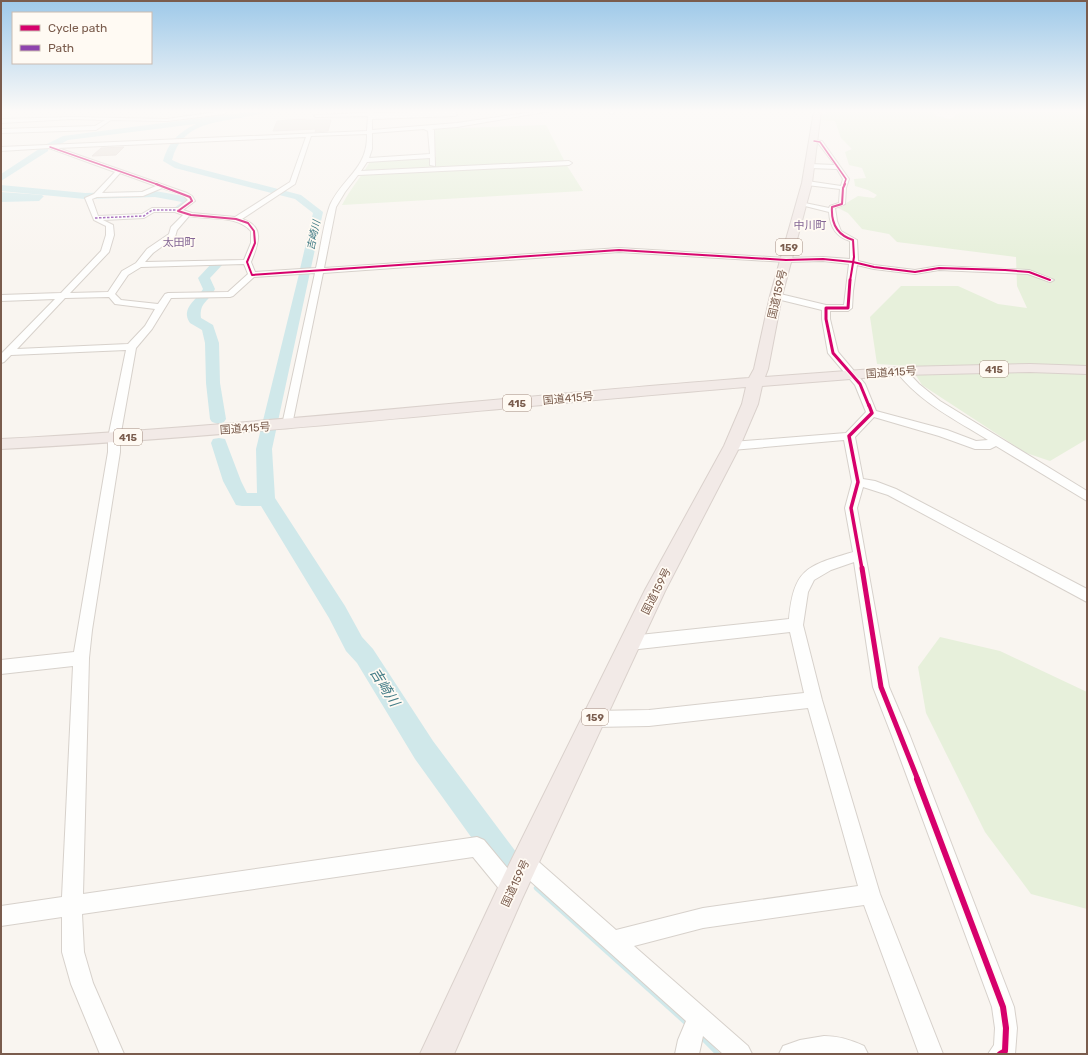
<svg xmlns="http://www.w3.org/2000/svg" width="1088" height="1055" font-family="Rubik,'Noto Sans JP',sans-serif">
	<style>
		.green { fill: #e7f0db }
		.water { fill: #d0e8ea }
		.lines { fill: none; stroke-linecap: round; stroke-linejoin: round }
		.stream { stroke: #d0e8ea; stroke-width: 4.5 }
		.river { fill: #d0e8ea; fill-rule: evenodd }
		.building { fill: #e6ded7; stroke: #e2d8d2 }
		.minor-casing { stroke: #d7d1cb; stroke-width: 2 }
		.highway-casing { stroke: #dad1cc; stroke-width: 2 }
		.minor { fill: #fefefd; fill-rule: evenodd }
		.highway { fill: #f2eae7; fill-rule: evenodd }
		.quiet { stroke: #8e44ad; stroke-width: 1.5; stroke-dasharray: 2.5 1.5; stroke-linecap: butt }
		.cycleway-far5-casing { stroke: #fffaf3; stroke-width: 2.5 }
		.cycleway-far4-casing { stroke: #fffaf3; stroke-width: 3.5 }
		.cycleway-far3-casing { stroke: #fffaf3; stroke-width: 5 }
		.cycleway-far2-casing { stroke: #fffaf3; stroke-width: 6 }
		.cycleway-far1-casing { stroke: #fffaf3; stroke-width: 8 }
		.cycleway-casing { stroke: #fffaf3; stroke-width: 9 }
		.cycleway-far5 { stroke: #d6006c; stroke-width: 1.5 }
		.cycleway-far4 { stroke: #d6006c; stroke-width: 2 }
		.cycleway-far3 { stroke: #d6006c; stroke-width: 3 }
		.cycleway-far2 { stroke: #d6006c; stroke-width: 3.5 }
		.cycleway-far1 { stroke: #d6006c; stroke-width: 5 }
		.cycleway { stroke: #d6006c; stroke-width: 6 }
		.labels { text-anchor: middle; stroke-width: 3.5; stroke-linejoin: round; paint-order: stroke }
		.far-water-label { font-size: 10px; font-style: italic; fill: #437c86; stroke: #fffaf3 }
		.shield { fill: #fffaf3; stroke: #a28b7f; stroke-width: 1 }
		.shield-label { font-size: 10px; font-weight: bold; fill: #7a5c4d }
		.far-quarter-label { font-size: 11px; fill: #846695; stroke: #fffaf3 }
		.street-label { font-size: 11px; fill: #7a5c4d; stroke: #fffaf3 }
		.near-water-label { font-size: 14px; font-style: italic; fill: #437c86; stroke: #fffaf3 }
	</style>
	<rect width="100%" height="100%" fill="#f9f5f0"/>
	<!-- green -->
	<g class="green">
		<polygon points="853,111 932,111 937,116 950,119 962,111 1077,111 1087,114 1087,439 1050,461 1026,453 922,385 910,366 877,364 870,317 901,286 958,286 998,304 1027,308 1017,286 1016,257 897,242 889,234 862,229 848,213 838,208 858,196 874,198 877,195 868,190 855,186 854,179 866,178 862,168 849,165 845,152 852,149 841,138 835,121 821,120 821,114 827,114 828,112 854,112"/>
		<path d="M546,125l20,39 17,27 -241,14c8,-16 20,-29 29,-45l65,-3 -2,-28z"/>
		<polygon points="940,637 1000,651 1087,692 1087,909 1031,894 985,832 926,713 918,667"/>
	</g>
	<!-- water -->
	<polygon class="water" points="1,192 43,195 42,196 44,196 39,201 1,202"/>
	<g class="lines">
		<!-- stream -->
		<g class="stream">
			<polyline points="536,888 687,1024"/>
			<polyline points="700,1036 718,1054"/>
		</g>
		<!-- river -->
		<g class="river">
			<path d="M255,111h13c-5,3 -12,4 -18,5 -32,7 -68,5 -78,44l9,4 120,31 22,17 -51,237 3,49 70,108 17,31 11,12 60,92 89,119 4,10 -4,10 -10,4 -10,-4 -87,-121 -58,-96 -11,-12 -17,-33 -68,-112h-19l-6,-1 -13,-24 -12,-38 2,-4 6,-1 6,1 16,42 6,12h10l-1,-44 43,-175 3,-3 -2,-2 13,-56 -18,-14 -120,-31 -12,-7c5,-19 16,-29 33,-37l-128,16 -15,8h-5v3l-47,30v-7l41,-27h5v-3l16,-8z"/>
			<polygon points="1,185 85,193 155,191 189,197 194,200 191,204 179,211 174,208 182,202 155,197 85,199 1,191"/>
			<path d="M217,261l4,1 2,2 -13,14 5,11c-6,13 -16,13 -14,29l12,7 6,18 1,40 6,36 -2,3 -6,2 -6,-2 -2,-3 -4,-36 -1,-40 -3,-13 -12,-7c-10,-15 7,-23 13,-34l-5,-11 15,-16z"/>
		</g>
	</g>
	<!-- building -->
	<g class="building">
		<polygon points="305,119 305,120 331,120 328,131 315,132 316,129 273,131 277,121"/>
		<polygon points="124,147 116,155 92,156 101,148"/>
	</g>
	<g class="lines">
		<!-- minor casing -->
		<g class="minor-casing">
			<g id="minor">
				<polygon points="223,111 228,111 224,114 167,121 111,120 96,130 1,133 1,129 95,126 105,120 72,119 1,123 1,119 73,117 167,119"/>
				<path d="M369,111h4v2l82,-2 2,4 -2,1 -83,3v11l85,-7 83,-12h10l-93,16 -25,2 2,1 1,36 -5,-1v-7l-63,4 -6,9 208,-10 3,2 -3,2 -211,10 -13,17 -9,15 -12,61 295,-20 167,10 37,-1 27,2v-18c-14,-4 -20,-14 -21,-29l-32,-8 3,-2 29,6 1,-2 9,-3 1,-14 -33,-4 -3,-2 3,-2 34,5 2,-7 -6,-10 -27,-1 -3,-2 3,-2 25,1 -17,-22 -6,-1v-2l10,1 27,38 -3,9 -1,16 -10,4 2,13 4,10 16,9 1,21 16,4 41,5 24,-4 90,4 25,10 -4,2 -22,-8 -89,-4 -24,4 -41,-5 -17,-4 -4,26 -1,17 -4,3h-18v8l8,33 27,32 11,27 71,19 29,11 12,-1c-32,-20 -69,-38 -92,-69l1,-2h8l14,15 21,17 147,90v10l-91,-55 -6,3h-15l-36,-13 -65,-19 -19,20 8,42 12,2 21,8 191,100v13l-199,-107 -25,-8 -6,21 32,179 21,49 104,271 3,21 -2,26h-27l6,-9 1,-17 -3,-21 -100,-271 -19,-49 -19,-125 -23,8 -17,10 -6,12 -5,33 19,75 58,194 63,160h-24l-55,-149 -161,23 -69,18 114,100 4,8h-29l-20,-18 -4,18h-24l3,-14 8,-19 -168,-151 -3,-7 3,-7 7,-3 7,3 84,74 87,-22 155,-22 -50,-178 -159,18 -55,1 -6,-2 -2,-6 2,-6 6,-2 55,-1 155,-17 -14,-61 -160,18 -5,-2 -3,-5 3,-5 5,-2 159,-17c5,-51 18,-53 64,-67l-8,-44 7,-26 -8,-42 -112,10 -4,-1 -2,-3 2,-3 4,-1 114,-9 20,-21 -11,-27 -27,-32 -6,-34v-9l-49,-12 -1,-2 4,-3 50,12h18l5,-41 -26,-3 -37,1 -167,-10 -296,21 -31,152 -1,2h-8l-1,-2 33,-152 -61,4 -21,19 -3,1 -59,1 -19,31 -16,19 -16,90v14l-28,178 -3,28 -6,236 394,-57 7,3 35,42 3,7 -3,7 -7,3 -7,-3 -32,-39 -391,57 2,38 9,31 31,71h-24l-29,-70 -9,-32v-35l-61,9v-20l61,-9 11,-231 -72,8v-14l73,-8 34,-200v-14l18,-88 -115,5 -7,7 -3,1v-9l54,-55 -54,2v-6l60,-2 40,-42 5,-16v-9l-12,-6 -9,-22 9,-4 21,-22 -66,-24 -48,3v-4l366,-16 1,-15 -52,1 -2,-1 2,-1 52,-2zM424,129l4,2 2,23 -61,4 3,-9v-16zM367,134c1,35 -24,43 -37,71 -6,16 -10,46 -14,63l-61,4 -4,-10c7,-18 15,-35 -9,-43l53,-35 16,-48zM306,137l-16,45 -55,35 -43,-4 -9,-3 12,-9 -3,-5 -5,-3 -129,-45zM120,173l36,13 -14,6 -40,1zM162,188l21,7 5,5 -10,8h-26l-10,6 -44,2 -6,-17 5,-2 46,-1zM154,212h21l8,3 -12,12 -2,7 -22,15 -11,14 -14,8 -14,21 -38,1 39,-41 5,-17 -1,-10 -10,-5 41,-2zM189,216c20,4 48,-1 62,15v12l-7,17 -99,2 8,-9 22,-16 2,-7zM244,264l4,10 -20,18 -60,1 -3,1 -7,10 -37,-4 -6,-6 13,-19 13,-8zM109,297l6,7 40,5 -10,17 -17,18 -111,5 48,-51z"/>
				<polygon points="608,111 613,111 614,113 610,114"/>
				<path d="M824,1036c15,0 27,4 40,10l4,8h-89l4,-8 17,-6z"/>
			</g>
		</g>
		<!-- highway casing -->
		<g class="highway-casing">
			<path id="highway" d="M814,111h7l-9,72 -30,113 -14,73 -3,8 136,-10 129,-3 57,2v8l-57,-2 -129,3 -139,11 -4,18 -18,42 -75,145 -143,308 -68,155h-34l82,-175 143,-289 79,-144 18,-42 4,-17c-248,20 -496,49 -745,62v-10c250,-13 499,-42 748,-61l5,-9 16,-73 32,-113z"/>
		</g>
		<!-- minor -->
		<use href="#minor" class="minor"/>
		<!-- highway -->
		<use href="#highway" class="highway"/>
		<!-- quiet -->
		<polyline class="quiet" points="95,218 144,216 152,210 180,210"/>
		<!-- cycleway-far5 casing -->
		<g class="cycleway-far5-casing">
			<g id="cycleway-far5">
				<polyline points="814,141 820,142 846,179 844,185"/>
				<polyline points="50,147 159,185"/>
			</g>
		</g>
		<!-- cycleway-far4 casing -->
		<g class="cycleway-far4-casing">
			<g id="cycleway-far4">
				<polyline points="156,184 190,197 192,201 178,211 191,215 236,219 248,223 254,231 255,243 247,262 252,275 619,250 786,260 823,259 853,262 874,267 915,272 939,268 1005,270 1029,272 1050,280"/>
				<path d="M845,184l-2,4 -1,16 -10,3c-1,16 5,28 21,33l1,17 -4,24"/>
			</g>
		</g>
		<!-- cycleway-far3 casing -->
		<g class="cycleway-far3-casing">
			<polyline id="cycleway-far3" points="850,280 848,308 826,308 826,319 833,353 860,384 869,406"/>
		</g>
		<!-- cycleway-far2 casing -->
		<g class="cycleway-far2-casing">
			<polyline id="cycleway-far2" points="862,569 851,508 858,482 849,436 872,413 869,405"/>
		</g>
		<!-- cycleway-far1 casing -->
		<g class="cycleway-far1-casing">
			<polyline id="cycleway-far1" points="862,568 881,687 918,780"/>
		</g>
		<!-- cycleway casing -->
		<g class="cycleway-casing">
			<polyline id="cycleway" points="917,779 1003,1007 1006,1028 1005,1051 1000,1054"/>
		</g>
		<!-- cycleway-far5 -->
		<use href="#cycleway-far5" class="cycleway-far5"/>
		<!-- cycleway-far4 -->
		<use href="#cycleway-far4" class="cycleway-far4"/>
		<!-- cycleway-far3 -->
		<use href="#cycleway-far3" class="cycleway-far3"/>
		<!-- cycleway-far2 -->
		<use href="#cycleway-far2" class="cycleway-far2"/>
		<!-- cycleway-far1 -->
		<use href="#cycleway-far1" class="cycleway-far1"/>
		<!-- cycleway -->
		<use href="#cycleway" class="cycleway"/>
	</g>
	<!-- sky -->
	<linearGradient id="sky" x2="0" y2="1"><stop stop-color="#9ec9e9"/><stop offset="0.43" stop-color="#fcfaf8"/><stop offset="1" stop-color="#fcfaf8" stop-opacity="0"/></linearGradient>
	<rect width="1088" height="258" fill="url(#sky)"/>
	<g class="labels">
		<!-- far-water labels -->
		<g class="far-water-label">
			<text transform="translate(313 235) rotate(-78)" y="4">吉崎川</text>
		</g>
		<!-- shield labels -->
		<g class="shield">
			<rect x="776" y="239" width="26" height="16" rx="3"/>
			<rect x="980" y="361" width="28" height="16" rx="3"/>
			<rect x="503" y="395" width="28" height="16" rx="3"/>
			<rect x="114" y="429" width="28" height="16" rx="3"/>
			<rect x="582" y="709" width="26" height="16" rx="3"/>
		</g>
		<g class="shield-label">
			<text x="789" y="251">159</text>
			<text x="994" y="373">415</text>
			<text x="517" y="407">415</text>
			<text x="128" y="441">415</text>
			<text x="595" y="721">159</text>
		</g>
		<!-- far-quarter labels -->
		<g class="far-quarter-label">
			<text x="810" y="229">中川町</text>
			<text x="179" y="246">太田町</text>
		</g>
		<!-- street labels -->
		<g class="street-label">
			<text transform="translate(777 294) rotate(-77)" y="4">国道159号</text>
			<text transform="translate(891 372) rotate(-4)" y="4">国道415号</text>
			<text transform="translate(568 398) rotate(-5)" y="4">国道415号</text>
			<text transform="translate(245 428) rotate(-4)" y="4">国道415号</text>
			<text transform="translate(656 591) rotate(-63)" y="4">国道159号</text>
			<text transform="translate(515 883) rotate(-65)" y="4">国道159号</text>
		</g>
		<!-- near-water labels -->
		<g class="near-water-label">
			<text transform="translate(385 687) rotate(58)" y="5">吉崎川</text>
		</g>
	</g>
	<!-- border -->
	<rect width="1088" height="1055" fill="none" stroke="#7a5c4d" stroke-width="4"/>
	<!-- legend -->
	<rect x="12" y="12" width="140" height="52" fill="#fffaf3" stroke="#cabbb1"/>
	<rect x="20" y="25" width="20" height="6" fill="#d6006c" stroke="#cabbb1"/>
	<text x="48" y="32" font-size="12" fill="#7a5c4d">Cycle path</text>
	<rect x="20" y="45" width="20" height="6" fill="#8e44ad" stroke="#cabbb1"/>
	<text x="48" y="52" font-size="12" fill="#7a5c4d">Path</text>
</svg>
